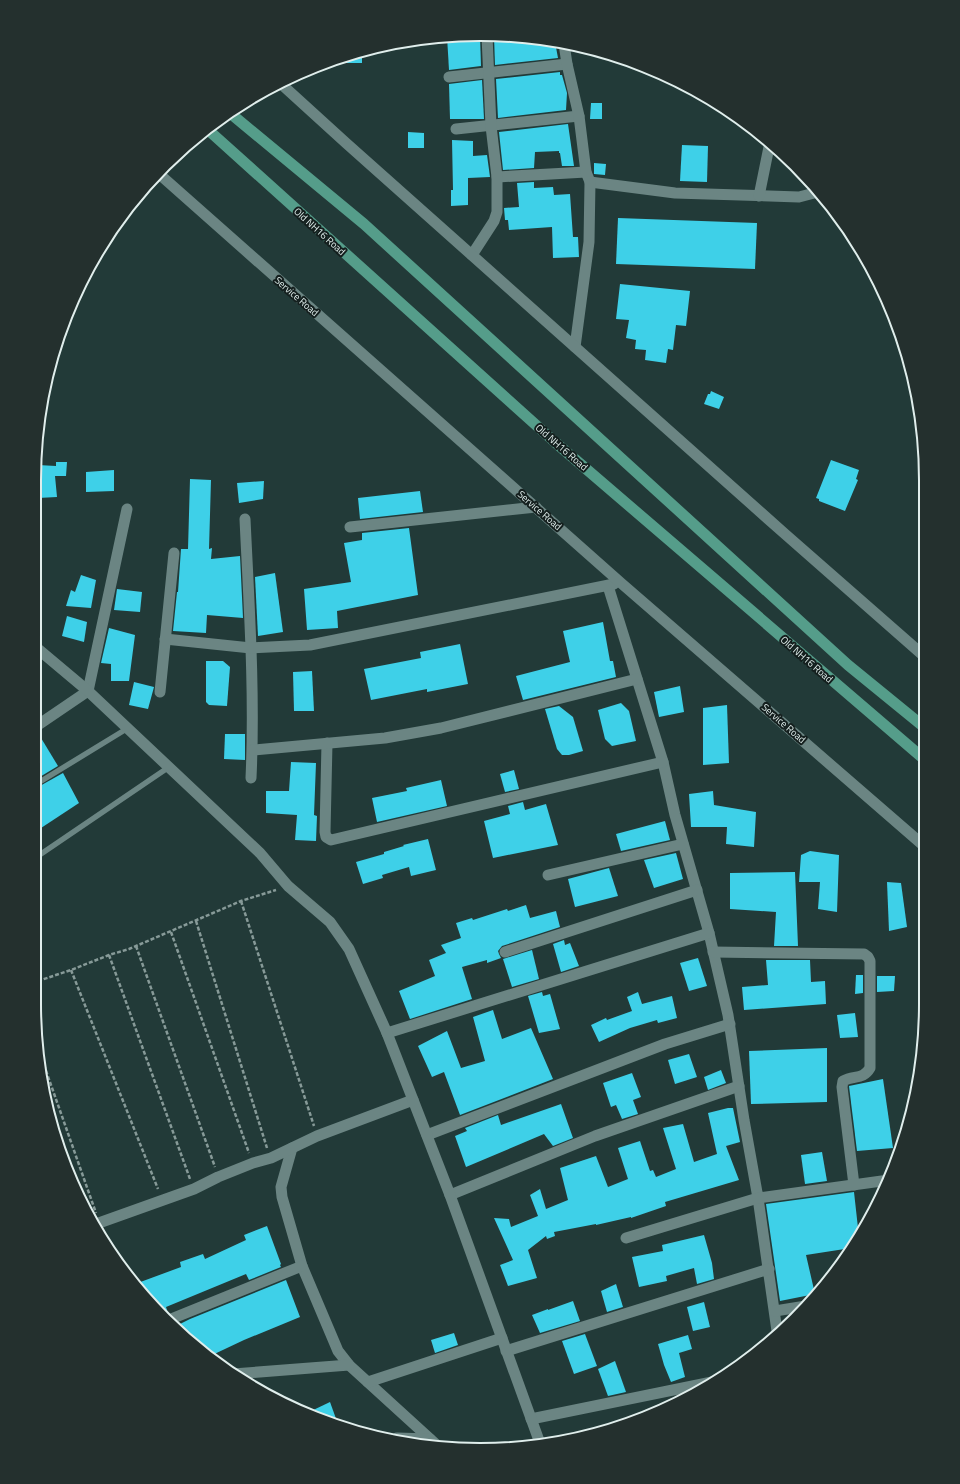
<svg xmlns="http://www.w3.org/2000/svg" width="960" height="1484" font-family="'Titillium Web',sans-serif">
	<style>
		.building { fill: #3ed0e8 }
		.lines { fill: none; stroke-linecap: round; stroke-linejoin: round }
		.path { stroke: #879a98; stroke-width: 2.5; stroke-dasharray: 4 2; stroke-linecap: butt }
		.service { stroke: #6b8583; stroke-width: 5.5 }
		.minor { stroke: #6b8583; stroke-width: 11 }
		.tertiary { stroke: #6b8583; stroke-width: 11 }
		.primary { stroke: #559d8a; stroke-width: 11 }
		.labels { text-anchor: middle; stroke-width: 4; stroke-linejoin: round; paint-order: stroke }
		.street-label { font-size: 10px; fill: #e0eeec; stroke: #141f1e }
		.rim { fill: none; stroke: #e0eeec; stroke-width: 2 }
	</style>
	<rect width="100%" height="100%" fill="#223a38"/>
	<!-- building -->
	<g class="building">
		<polygon points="451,35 480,36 481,66 449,70 447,36"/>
		<polygon points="494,36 538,38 555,42 558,58 495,65"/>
		<polygon points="362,50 362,63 331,63 331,62"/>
		<polygon points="560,72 560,75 562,75 567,93 566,110 498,118 496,79"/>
		<polygon points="482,80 484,119 450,119 449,84"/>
		<polygon points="591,103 602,103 602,119 590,119"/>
		<polygon points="568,124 574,166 562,166 560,153 559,153 559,151 535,152 534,168 503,170 499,132"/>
		<polygon points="408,132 424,133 424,148 408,148"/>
		<polygon points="452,140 473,141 473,156 487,155 490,177 468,178 468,205 451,206 451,190 453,190"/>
		<polygon points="682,145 708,146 707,182 680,181"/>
		<polygon points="594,163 606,164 605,175 594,174"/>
		<polygon points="534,182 534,188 553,187 554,195 570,194 573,237 578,237 579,257 553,258 552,227 509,230 508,220 505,220 504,208 519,207 517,183"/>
		<polygon points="618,218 757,223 755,269 616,264"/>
		<polygon points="620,284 690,291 686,326 676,325 673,350 668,349 666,363 645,360 646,350 635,349 636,340 626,338 629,320 616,319"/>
		<polygon points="711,391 724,397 719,409 704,404 708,394 710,394"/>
		<polygon points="831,460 859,470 856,479 858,480 845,511 819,501 819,499 816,498"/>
		<polygon points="56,462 67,462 66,476 55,476 57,497 38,498 38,465 56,466"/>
		<polygon points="114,470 114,491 86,492 86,472"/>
		<polygon points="190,479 211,480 209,549 212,548 211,559 240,556 243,618 207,615 206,633 173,631 177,592 178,592 181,549 188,549"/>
		<polygon points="264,481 263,499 239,503 237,483"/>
		<polygon points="420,491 423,512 360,519 358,498"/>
		<polygon points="409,528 418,595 337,611 338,628 307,630 304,589 351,582 344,543 362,540 362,533"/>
		<polygon points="275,573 283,632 258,636 255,577"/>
		<polygon points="81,575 96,580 91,608 66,606 71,590 75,592"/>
		<polygon points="117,589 142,592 140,612 114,610"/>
		<polygon points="67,616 87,622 84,642 62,636"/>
		<polygon points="603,622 610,661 613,661 616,677 523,700 516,676 570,662 563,631"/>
		<polygon points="109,628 135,635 129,681 111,681 111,664 101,663"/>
		<polygon points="460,644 468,684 427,692 427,689 371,700 364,669 421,658 420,652"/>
		<polygon points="206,661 223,661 230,667 227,706 209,705 206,702"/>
		<polygon points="312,671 314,711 294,711 293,672"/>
		<polygon points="134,682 154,687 148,709 129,705"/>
		<polygon points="680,686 684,712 659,717 654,692"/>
		<polygon points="621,703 629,711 636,741 612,746 605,739 598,710"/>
		<polygon points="727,705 729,763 703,765 703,708"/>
		<polygon points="559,706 573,717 583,751 569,755 562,755 557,749 545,709"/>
		<polygon points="38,733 58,766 38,778"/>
		<polygon points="225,734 245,734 245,760 224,759"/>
		<polygon points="291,762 316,763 314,815 317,816 316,841 295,840 297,815 266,813 266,791 289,791"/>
		<polygon points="514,770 519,789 505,792 500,774"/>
		<polygon points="63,773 79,803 38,830 38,787"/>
		<polygon points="441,780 447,806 377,822 372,798 407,791 406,788"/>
		<polygon points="713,791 714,805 756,812 754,847 726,844 727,827 691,827 689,794"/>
		<polygon points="523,802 525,810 546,804 558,845 493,858 484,821 510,814 508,806"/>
		<polygon points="665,821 670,840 621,851 616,834"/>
		<polygon points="428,839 436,870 411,876 409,867 382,875 383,878 363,884 356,862 384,854 384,852 404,846 403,845"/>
		<polygon points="810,851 839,855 837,912 818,909 820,882 799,882 801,855"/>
		<polygon points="676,853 683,879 654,888 644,860"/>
		<polygon points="609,868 618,896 575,907 568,879"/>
		<polygon points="795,872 798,946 774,946 776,912 730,909 730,873"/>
		<polygon points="887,882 901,883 907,927 889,931"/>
		<polygon points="526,905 530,918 556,911 560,927 502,946 498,951 499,954 501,958 487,963 487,960 462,967 472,999 410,1019 399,991 435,976 429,960 446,953 441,945 461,938 456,923 472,918 473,920 507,909 508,911"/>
		<polygon points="564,940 565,945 570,943 579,966 561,972 553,944"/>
		<polygon points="532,950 539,979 512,987 503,959"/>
		<polygon points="698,958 707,986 689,991 680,963"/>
		<polygon points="766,960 810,960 811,982 825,981 826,1004 744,1010 742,987 768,985"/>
		<polygon points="856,975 863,975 863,993 855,994"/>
		<polygon points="877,976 895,976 894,991 877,992"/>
		<polygon points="542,992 543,996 550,994 560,1029 539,1033 528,996"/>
		<polygon points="638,992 642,1004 672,996 677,1018 658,1023 657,1020 630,1028 599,1042 591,1025 606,1018 607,1020 632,1011 627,997"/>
		<polygon points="493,1010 502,1039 531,1028 553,1079 460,1115 444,1072 432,1077 418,1046 447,1031 461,1068 485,1061 473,1017"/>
		<polygon points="855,1013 858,1037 840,1038 837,1015"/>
		<polygon points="827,1048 827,1102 751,1104 749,1051"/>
		<polygon points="689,1054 697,1077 675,1084 668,1060"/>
		<polygon points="721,1070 726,1083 708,1090 704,1077"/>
		<polygon points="632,1073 641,1097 633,1100 638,1114 622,1119 616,1105 611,1107 603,1083"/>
		<polygon points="883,1079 893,1148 857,1151 849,1086"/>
		<polygon points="561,1104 573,1138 553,1146 544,1134 466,1167 455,1136 467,1131 465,1128 498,1115 501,1125"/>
		<polygon points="728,1108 733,1108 740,1142 726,1146 739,1180 665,1202 666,1206 631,1218 631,1217 596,1225 596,1224 554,1232 555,1236 547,1239 546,1236 528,1250 537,1278 508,1286 500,1265 513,1260 494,1218 509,1219 511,1227 538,1216 530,1195 540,1189 546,1209 568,1200 560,1168 596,1156 608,1187 628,1179 618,1148 640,1141 650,1171 653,1170 656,1177 676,1169 663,1128 683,1124 694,1162 717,1154 708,1113"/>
		<polygon points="822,1152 827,1181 805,1184 801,1155"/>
		<polygon points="854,1192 859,1237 851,1248 806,1255 815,1294 780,1301 766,1204"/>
		<polygon points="267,1226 281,1264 280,1265 281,1267 249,1280 246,1274 166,1307 168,1313 162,1316 135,1284 181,1267 180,1262 203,1254 205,1259 246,1240 244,1235"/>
		<polygon points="704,1235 712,1263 714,1279 697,1284 694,1268 666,1276 667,1281 639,1287 632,1257 663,1251 662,1245"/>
		<polygon points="286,1280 300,1317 244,1340 208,1357 174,1327 190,1319"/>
		<polygon points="616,1284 623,1307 607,1312 601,1291"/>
		<polygon points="573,1301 580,1321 540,1333 532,1315 548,1309 548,1310"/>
		<polygon points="704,1302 710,1327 693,1331 687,1307"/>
		<polygon points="454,1333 458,1345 435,1353 431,1340"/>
		<polygon points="585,1334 597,1366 574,1374 562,1341"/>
		<polygon points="688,1335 692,1349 679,1353 685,1377 671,1382 664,1365 658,1344"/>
		<polygon points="615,1361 626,1392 608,1396 598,1369"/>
		<polygon points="330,1402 339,1427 307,1413"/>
	</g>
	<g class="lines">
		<!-- path -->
		<g class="path">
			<polyline points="241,901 314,1126"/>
			<polyline points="196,921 267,1148"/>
			<polyline points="171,932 249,1153"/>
			<polyline points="136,946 215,1167"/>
			<polyline points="109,955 190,1179"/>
			<polyline points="71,970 158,1189"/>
			<polyline points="38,981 71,970 109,955 129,949 241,901 276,890"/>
			<polyline points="38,1048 96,1213"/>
		</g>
		<!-- service -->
		<g class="service">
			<polyline points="64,334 67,315"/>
			<polyline points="38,783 128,728"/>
			<polyline points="38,856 169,767"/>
		</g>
		<!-- minor -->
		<g class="minor">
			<polyline points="449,77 567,64"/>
			<polyline points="456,129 579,116"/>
			<polyline points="497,177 586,172"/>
			<polyline points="590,182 675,193 799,197 818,192"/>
			<polyline points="759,196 770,142"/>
			<polyline points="472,255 494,221 497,212 497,177 491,126 487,36"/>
			<path d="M245,519c4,86 10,173 6,259"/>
			<polyline points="350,527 536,507"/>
			<polyline points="608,586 663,762 675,815 709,933 728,1015 744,1120 758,1198 777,1331"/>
			<polyline points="165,639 251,648 310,645 614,584"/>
			<polyline points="160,692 174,553"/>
			<polyline points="38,725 88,691 127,509"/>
			<polyline points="327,743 325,832 326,837 331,840 663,762"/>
			<polyline points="253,750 385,738 441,728 637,679"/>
			<polyline points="548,875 683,844"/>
			<polyline points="505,952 697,890"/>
			<path d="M713,952l151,2 4,3 2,4v107c-7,12 -16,7 -27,13l-1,6 12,98"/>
			<polyline points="387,1033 709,933"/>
			<polyline points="427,1135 665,1044 730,1024"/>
			<polyline points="292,1148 281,1187 282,1197 302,1266 338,1351 349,1365 439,1447"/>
			<polyline points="450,1195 595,1136 739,1086"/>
			<polyline points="96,1224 194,1189 218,1177 253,1163 271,1158 317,1136 413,1100"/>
			<polyline points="626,1238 758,1198 889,1180"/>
			<polyline points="775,1311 806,1306"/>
			<polyline points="166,1321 302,1266"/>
			<polyline points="506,1351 769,1269"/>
			<polyline points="233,1374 349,1365"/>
			<polyline points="368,1382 502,1338"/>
			<polyline points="531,1419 717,1381"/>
			<polyline points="397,1438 430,1439"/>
		</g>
		<!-- tertiary -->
		<g class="tertiary">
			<polyline points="564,44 567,64 579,116 586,172 590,182 589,242 575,347"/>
			<polyline points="279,82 346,143 785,534 924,656"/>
			<polyline points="158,173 621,583 923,845"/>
			<polyline points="38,649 88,691 260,853 288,886 330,922 349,949 387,1033 450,1195 541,1446"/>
		</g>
		<!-- primary -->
		<g class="primary">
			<polyline points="230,113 364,224 848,665 924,727"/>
			<polyline points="206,128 556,443 924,759"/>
		</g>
	</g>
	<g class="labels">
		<!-- street labels -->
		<g class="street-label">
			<text transform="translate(320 231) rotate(42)" y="4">Old NH16 Road</text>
			<text transform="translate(297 296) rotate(41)" y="4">Service Road</text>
			<text transform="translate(562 447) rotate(41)" y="4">Old NH16 Road</text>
			<text transform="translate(540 510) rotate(41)" y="4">Service Road</text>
			<text transform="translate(807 659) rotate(41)" y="4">Old NH16 Road</text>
			<text transform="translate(784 723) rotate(41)" y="4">Service Road</text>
		</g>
	</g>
	<!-- crop -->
	<path d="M0 0H960V1484H0ZM480 41H480A439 439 0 0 1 919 480V1004A439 439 0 0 1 480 1443H480A439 439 0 0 1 41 1004V480A439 439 0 0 1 480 41Z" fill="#24302e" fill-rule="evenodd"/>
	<path class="rim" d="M480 41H480A439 439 0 0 1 919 480V1004A439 439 0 0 1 480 1443H480A439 439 0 0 1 41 1004V480A439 439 0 0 1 480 41Z"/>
</svg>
